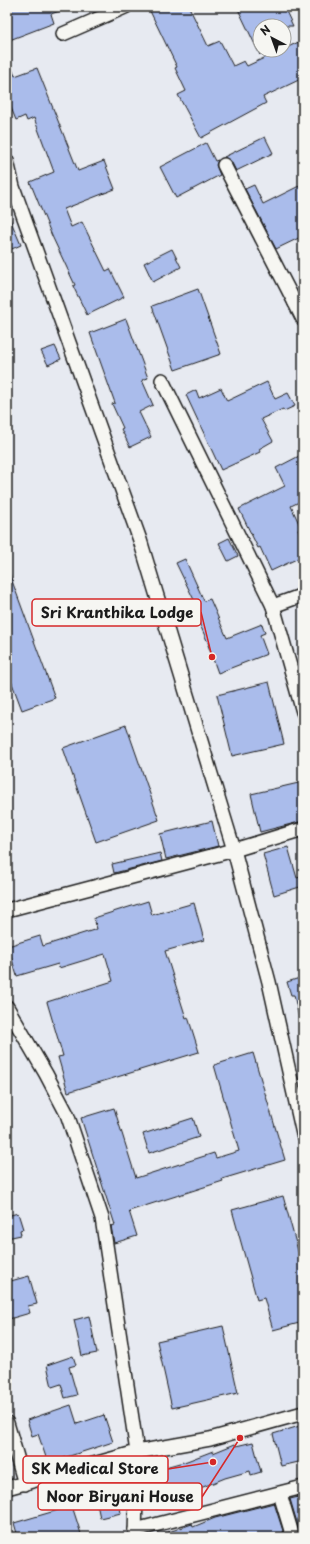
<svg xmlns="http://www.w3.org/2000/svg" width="310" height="1544" font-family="'Playpen Sans',sans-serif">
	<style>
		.building { fill: #aabceb; stroke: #1c1c1c }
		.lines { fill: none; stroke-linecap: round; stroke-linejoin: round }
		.minor-casing { stroke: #1c1c1c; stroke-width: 16 }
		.minor { stroke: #f6f6f2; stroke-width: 13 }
		.leader { fill: none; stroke: #d62828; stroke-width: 1.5 }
		.callout-dot { fill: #d62828; stroke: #f6f6f2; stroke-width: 1.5 }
		.callout { fill: #f6f6f2; stroke: #d62828; stroke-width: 1.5 }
		.callout-label { font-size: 15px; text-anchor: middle; font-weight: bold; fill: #1c1c1c }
	</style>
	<rect width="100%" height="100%" fill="#e7eaf1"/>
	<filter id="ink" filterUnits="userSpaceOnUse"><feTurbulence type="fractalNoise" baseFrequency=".025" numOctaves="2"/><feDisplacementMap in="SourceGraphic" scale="8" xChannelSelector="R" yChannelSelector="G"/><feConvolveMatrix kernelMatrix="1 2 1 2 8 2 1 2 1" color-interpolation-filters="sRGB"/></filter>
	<g filter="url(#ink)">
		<!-- building -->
		<g class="building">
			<polygon points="7,7 68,7 68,8 51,14 54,23 7,41"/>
			<polygon points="159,7 189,7 208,46 220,41 233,66 244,61 247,66 303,40 303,78 263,97 266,103 201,138 178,95 186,91 175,68 177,67 150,11"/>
			<polygon points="237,7 284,7 293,26 260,26 260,55"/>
			<polygon points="7,57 15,76 37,68 78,171 104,161 115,189 64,209 71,227 82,222 106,271 110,269 124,297 87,315 73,286 75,285 52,236 30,182 54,172 34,118 27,121 25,116 16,120 7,98"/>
			<polygon points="265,137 273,153 236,171 231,161 224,157"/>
			<polygon points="206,143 215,161 218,160 216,165 220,175 176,198 160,167"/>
			<polygon points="303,184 303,236 276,249 245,189 254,185 263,204"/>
			<polygon points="7,212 21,245 7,251"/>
			<polygon points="172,249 181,267 153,282 144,263"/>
			<polygon points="198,289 221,354 175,370 152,306"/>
			<polygon points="126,319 148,378 142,380 153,405 139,412 151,437 130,447 121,429 123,428 112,404 115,403 90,333"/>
			<polygon points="55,346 61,359 48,365 41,351"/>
			<polygon points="267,382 275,399 288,393 295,406 284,411 283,409 261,419 273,441 259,449 260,452 221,470 186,395 196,390 199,398 221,388 227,401"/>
			<polygon points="303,454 303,500 291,506 301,528 298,530 303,540 303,556 271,571 260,547 258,548 239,509 285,486 276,468"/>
			<polygon points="229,538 238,556 228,561 219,543"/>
			<polygon points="185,559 204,601 210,599 227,638 262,624 265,633 260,635 267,654 218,673 208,645 209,645 192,607 196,604 176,563"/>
			<polygon points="8,570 55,698 22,710 7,670 7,571"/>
			<polygon points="269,682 284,744 232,756 217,695"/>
			<polygon points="126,725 159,820 96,842 63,748"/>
			<polygon points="303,782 303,821 260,832 251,794"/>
			<polygon points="212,821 218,846 166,859 160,834"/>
			<polygon points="288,847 297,878 303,876 303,886 274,895 263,854"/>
			<polygon points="160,853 162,861 114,873 112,864"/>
			<polygon points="148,901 152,915 194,903 204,940 165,951 186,1018 188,1017 199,1052 68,1092 58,1057 63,1056 47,1002 113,981 105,954 59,968 58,964 17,976 8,946 40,936 43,946 97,929 94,918"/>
			<polygon points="303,977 303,1018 299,1018 294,995 291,995 287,982"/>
			<polygon points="253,1053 285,1160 222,1179 223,1181 129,1211 137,1236 114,1243 111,1226 115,1225 81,1118 114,1108 136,1178 214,1153 216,1158 239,1151 214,1065"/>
			<polygon points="193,1118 199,1137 149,1153 143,1134"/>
			<polygon points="283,1196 303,1269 303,1322 273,1330 264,1298 257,1300 232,1210"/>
			<polygon points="18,1213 23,1229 20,1230 21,1235 7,1238 7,1216"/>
			<polygon points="29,1276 37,1304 28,1306 30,1313 9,1319 7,1313 7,1282"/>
			<polygon points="89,1316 97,1353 82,1356 74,1320"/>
			<polygon points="223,1326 238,1393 172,1408 157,1341"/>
			<polygon points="73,1356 76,1365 69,1367 77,1395 65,1398 61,1384 52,1387 47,1365"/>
			<polygon points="71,1405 77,1424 104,1415 113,1442 48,1463 38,1434 32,1436 27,1420"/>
			<polygon points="303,1425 303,1461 281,1466 273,1434"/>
			<polygon points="253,1442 261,1472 251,1475 250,1471 225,1478 203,1487 156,1501 147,1472 187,1461 213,1451 213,1453 235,1444 236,1446"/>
			<polygon points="113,1475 121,1513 100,1518 92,1480"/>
			<polygon points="303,1496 303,1536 301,1536 290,1499"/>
			<polygon points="274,1503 285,1537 161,1537 160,1535 192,1524 193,1527 215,1518"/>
			<polygon points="72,1506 82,1537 18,1537 14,1523"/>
		</g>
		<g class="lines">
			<!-- minor casing -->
			<g class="minor-casing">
				<g id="minor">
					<polyline points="63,34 125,7"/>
					<polyline points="7,161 13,187 140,540 234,850 269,982 303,1134"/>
					<polyline points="224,165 295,303"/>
					<polyline points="303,299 295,303 303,319"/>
					<polyline points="162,380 273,606 303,712"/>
					<polyline points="273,606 303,595"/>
					<polyline points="7,910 234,850 303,829"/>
					<polyline points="7,1007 46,1074 67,1114 102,1218 137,1452 135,1537"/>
					<polyline points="7,1423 25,1484"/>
					<polyline points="7,1488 137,1452 210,1439 303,1413"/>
					<polyline points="280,1494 293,1537"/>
					<polyline points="135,1530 303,1487"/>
				</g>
			</g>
			<!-- minor -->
			<use href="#minor" class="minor"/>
		</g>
	</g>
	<!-- callouts -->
	<path class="leader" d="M212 657L201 612M213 1462L168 1469M240 1438L202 1497"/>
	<g class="callout-dot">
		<circle cx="212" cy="657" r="4"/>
		<circle cx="213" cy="1462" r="4"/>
		<circle cx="240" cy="1438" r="4"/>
	</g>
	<g class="callout">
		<rect x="32" y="599" width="169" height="27" rx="4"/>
		<rect x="23" y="1456" width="145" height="27" rx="4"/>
		<rect x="38" y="1483" width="164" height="27" rx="4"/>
	</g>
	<g class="callout-label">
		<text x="117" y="618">Sri Kranthika Lodge</text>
		<text x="95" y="1474">SK Medical Store</text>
		<text x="120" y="1502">Noor Biryani House</text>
	</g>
	<!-- margin -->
	<rect width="310" height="1544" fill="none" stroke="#f6f6f2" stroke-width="24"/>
	<rect x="12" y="12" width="286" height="1520" fill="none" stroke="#1c1c1c" stroke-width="1.5" filter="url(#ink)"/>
	<!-- north arrow -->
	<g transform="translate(272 38) rotate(319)"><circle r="19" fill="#f6f6f2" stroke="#9f9f9c"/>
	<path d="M0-3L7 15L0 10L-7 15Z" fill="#1c1c1c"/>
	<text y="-6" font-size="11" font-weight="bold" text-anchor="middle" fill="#1c1c1c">N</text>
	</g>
</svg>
